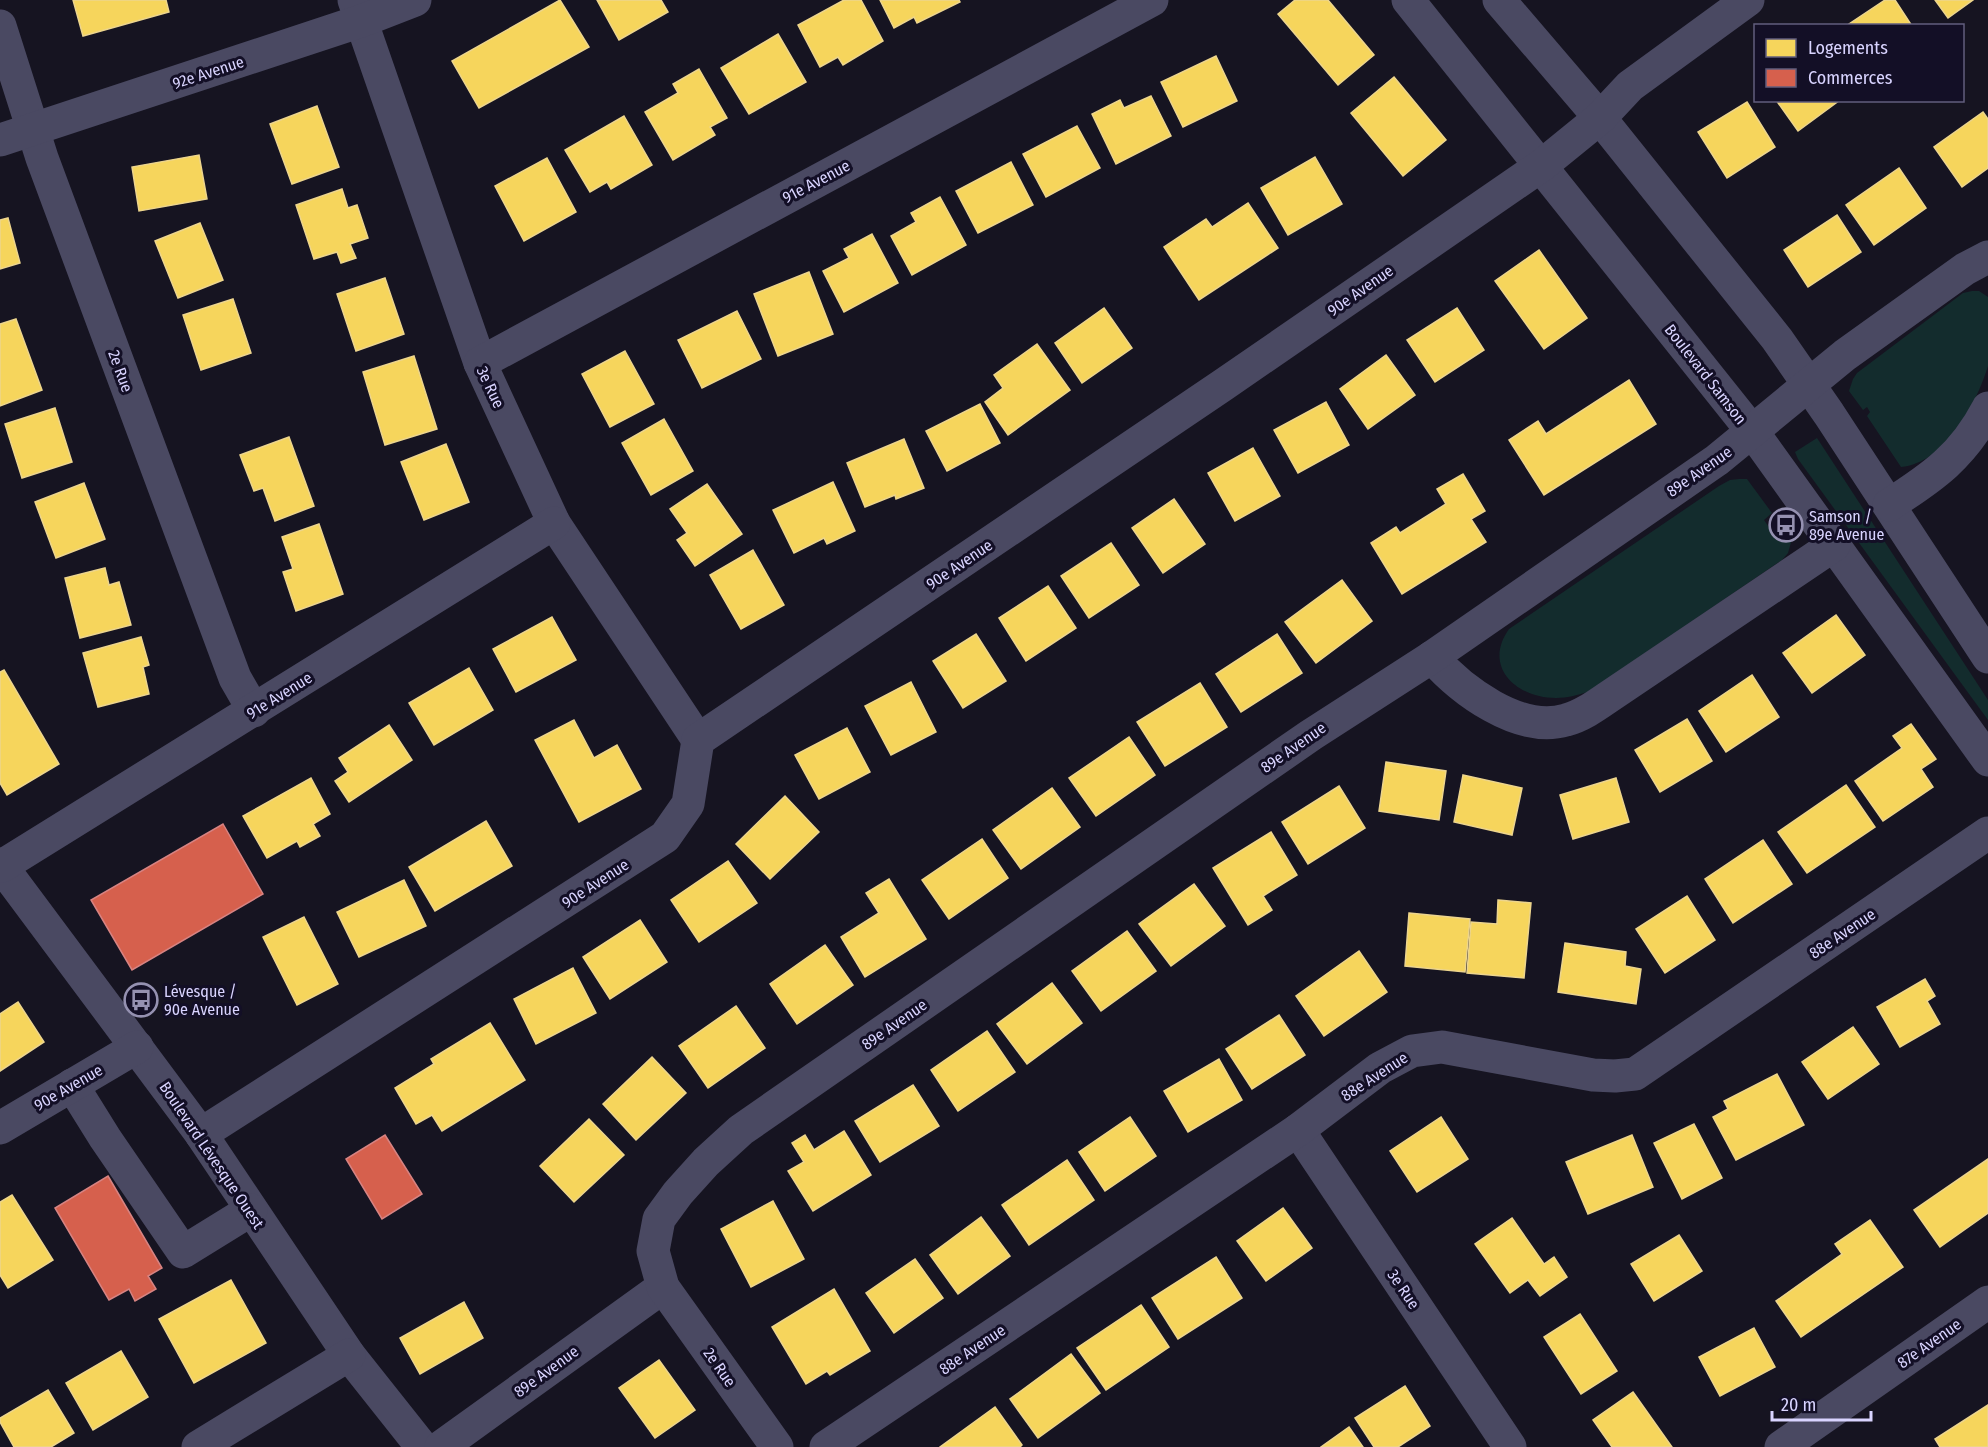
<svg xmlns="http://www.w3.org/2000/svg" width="1988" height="1447" font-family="'Fira Sans Condensed',sans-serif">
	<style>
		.green { fill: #132c2d }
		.homes { fill: #f6d55c; stroke: #edd58d; stroke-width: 1.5 }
		.shops { fill: #d6604d; stroke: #d78382; stroke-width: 1.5 }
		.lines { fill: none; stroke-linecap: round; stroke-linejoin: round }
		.minor { stroke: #4a4962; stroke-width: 33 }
		.labels { text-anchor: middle; stroke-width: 6; stroke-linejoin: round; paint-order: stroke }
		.street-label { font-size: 16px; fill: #d9d4ff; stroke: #130f26 }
		.poi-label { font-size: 16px; fill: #d9d4ff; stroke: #130f26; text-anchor: start }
	</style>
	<rect width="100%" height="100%" fill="#161421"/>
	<!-- green -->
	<g class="green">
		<path d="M1972,291h7l9,6v69c-12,39 -43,97 -87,101l-34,-51 3,-4 -3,-5 -4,3 -14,-19 4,-12 4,-6 106,-80z"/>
		<polygon points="1817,438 1988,700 1988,720 1798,459 1795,452"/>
		<path d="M1739,479h8l25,34 -8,7 11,16 9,-7 8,10 -4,14 -6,7 -194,132c-11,3 -21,6 -32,6 -39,0 -74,-31 -47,-69l210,-143 11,-6z"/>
	</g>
	<!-- homes -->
	<g class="homes">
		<polygon points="73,0 166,0 169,12 83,36"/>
		<polygon points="560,0 589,47 479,108 452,61"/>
		<polygon points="597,0 661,0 668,12 619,40"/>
		<polygon points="844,0 861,0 883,41 843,65 838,57 820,67 798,25"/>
		<polygon points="880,0 959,0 960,2 917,23 914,17 894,28"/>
		<polygon points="1295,0 1328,0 1374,55 1338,85 1278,14"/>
		<polygon points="1885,0 1895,0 1912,26 1846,26"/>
		<polygon points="1935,0 1973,0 1948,18"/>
		<polygon points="778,34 806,82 749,114 721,68"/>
		<polygon points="1216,56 1237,101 1183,127 1161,82"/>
		<polygon points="699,69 727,118 710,127 715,135 673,160 645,112 678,93 673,84"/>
		<polygon points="1394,77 1446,140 1403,176 1351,113"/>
		<polygon points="1151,96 1171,136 1116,164 1092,114 1120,100 1124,108"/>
		<polygon points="1776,100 1840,100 1798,131"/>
		<polygon points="1747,102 1775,147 1727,178 1698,132"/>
		<polygon points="317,106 339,167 292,184 270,124"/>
		<polygon points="1983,112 1988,119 1988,168 1962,187 1934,147"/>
		<polygon points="624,116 652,165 611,189 607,182 590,192 565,150"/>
		<polygon points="1077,126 1100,168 1046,197 1023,154"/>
		<polygon points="199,155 207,199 139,211 132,167"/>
		<polygon points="1315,157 1342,204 1288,235 1261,188"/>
		<polygon points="547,158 576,212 524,241 495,186"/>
		<polygon points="1011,162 1033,205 978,233 956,191"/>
		<polygon points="1899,168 1926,208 1874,245 1846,205"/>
		<polygon points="342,189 348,208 357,205 368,238 350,244 356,258 341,263 337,252 314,259 296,205"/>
		<polygon points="940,197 966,245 912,275 891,236 916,222 911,213"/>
		<polygon points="1248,203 1278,248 1199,300 1164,247 1206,219 1212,227"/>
		<polygon points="1837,215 1861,252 1808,287 1784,250"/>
		<polygon points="8,218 20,263 0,269 0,220"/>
		<polygon points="200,223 223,280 178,298 155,241"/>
		<polygon points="872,234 898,283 844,312 823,271 849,258 844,249"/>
		<polygon points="1539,250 1587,318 1544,349 1495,281"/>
		<polygon points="809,272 833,334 778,356 754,294"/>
		<polygon points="385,278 404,334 356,351 337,294"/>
		<polygon points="233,299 251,353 201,370 183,315"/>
		<polygon points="1104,308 1132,348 1082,383 1055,343"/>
		<polygon points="1457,308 1484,350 1435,382 1407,340"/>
		<polygon points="737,311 761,359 702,388 678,340"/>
		<polygon points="16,319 42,390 0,406 0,324"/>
		<polygon points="1037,344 1070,390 1008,435 985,402 1003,388 994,375"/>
		<polygon points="625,351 654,404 610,427 582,374"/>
		<polygon points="1386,355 1415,395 1368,429 1340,389"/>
		<polygon points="414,356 437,429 385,445 363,372"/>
		<polygon points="1629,380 1656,424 1544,495 1509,440 1538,421 1546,434"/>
		<polygon points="1326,402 1349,445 1298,473 1274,430"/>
		<polygon points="980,404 1000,443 947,471 926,431"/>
		<polygon points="55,408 72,462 22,478 5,424"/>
		<polygon points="664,419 693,471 651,495 622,443"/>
		<polygon points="289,437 314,506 275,521 263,488 254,491 240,455"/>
		<polygon points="904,439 924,488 896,499 895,495 865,507 847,463"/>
		<polygon points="446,444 469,502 424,520 401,462"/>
		<polygon points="1253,448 1280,496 1235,521 1208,473"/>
		<polygon points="1463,474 1485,511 1471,519 1486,542 1402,594 1371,543 1396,527 1400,533 1446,504 1437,489"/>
		<polygon points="833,482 855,531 827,544 824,538 794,553 773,510"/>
		<polygon points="84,483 105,539 56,558 35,502"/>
		<polygon points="707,484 742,534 695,566 677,540 687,533 670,509"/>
		<polygon points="1174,499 1205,544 1163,573 1132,528"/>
		<polygon points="319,524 343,594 296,611 283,572 293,569 282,537"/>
		<polygon points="1111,543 1139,585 1089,618 1061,576"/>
		<polygon points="753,550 784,605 741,629 710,575"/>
		<polygon points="105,568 109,585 119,582 131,625 80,638 65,578"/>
		<polygon points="1342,580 1372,621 1316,663 1285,622"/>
		<polygon points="1048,586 1076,628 1026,661 999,618"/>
		<polygon points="1836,615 1865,655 1812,693 1783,653"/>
		<polygon points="552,617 576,660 516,692 493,649"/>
		<polygon points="976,634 1006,681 963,708 933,661"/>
		<polygon points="1277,634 1302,673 1241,712 1216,674"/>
		<polygon points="141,637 149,665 143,667 149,694 98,707 83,653"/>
		<polygon points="469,668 493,710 434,745 409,703"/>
		<polygon points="4,670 59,764 7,795 0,783 0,672"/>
		<polygon points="1752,675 1779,717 1726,752 1699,711"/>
		<polygon points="911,682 936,732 891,755 865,706"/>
		<polygon points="1200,683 1227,727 1165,766 1137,722"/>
		<polygon points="1687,719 1712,761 1660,792 1635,750"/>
		<polygon points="574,720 594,758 617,745 641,789 579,822 535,740"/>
		<polygon points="1911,724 1936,759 1921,769 1933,787 1883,821 1855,781 1902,748 1893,736"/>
		<polygon points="389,725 412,760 349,802 335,781 348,772 339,758"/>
		<polygon points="847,728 870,772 819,799 795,755"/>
		<polygon points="1129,737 1155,775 1096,816 1069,778"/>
		<polygon points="1386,762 1446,771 1439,820 1379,811"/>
		<polygon points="1463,775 1522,788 1512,835 1454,822"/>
		<polygon points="311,778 330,814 313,824 320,836 300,847 297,841 267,858 243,816"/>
		<polygon points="1616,778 1629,822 1573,839 1560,795"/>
		<polygon points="1846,785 1875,827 1807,873 1778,832"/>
		<polygon points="1339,786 1365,828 1308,864 1282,822"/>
		<polygon points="1052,788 1080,827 1021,869 993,830"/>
		<polygon points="785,796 819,832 770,879 736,844"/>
		<polygon points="486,821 512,866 435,911 409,867"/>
		<polygon points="1271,832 1297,875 1263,896 1272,910 1248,925 1213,868"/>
		<polygon points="982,839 1008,878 949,919 922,880"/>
		<polygon points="1763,840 1792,884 1733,923 1705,879"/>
		<polygon points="728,861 757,903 699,942 671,900"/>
		<polygon points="889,879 926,939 865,977 841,937 879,913 866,893"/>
		<polygon points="404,880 426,926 359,957 337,912"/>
		<polygon points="1194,884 1225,926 1171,966 1139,924"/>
		<polygon points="1687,896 1715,940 1665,973 1636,929"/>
		<polygon points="1498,900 1531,903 1524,978 1467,973 1471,922 1497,924"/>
		<polygon points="1409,913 1470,919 1465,972 1405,966"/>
		<polygon points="304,917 338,984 297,1005 263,937"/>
		<polygon points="640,920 667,962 610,999 583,957"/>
		<polygon points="1127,931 1156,971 1101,1011 1072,971"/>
		<polygon points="1565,943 1626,952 1625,966 1641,969 1636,1004 1558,992"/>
		<polygon points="825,945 853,985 797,1024 770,984"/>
		<polygon points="1359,951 1387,992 1324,1036 1296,996"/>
		<polygon points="573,968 596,1013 536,1044 514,999"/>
		<polygon points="1925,979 1935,996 1927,1001 1940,1024 1900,1047 1877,1007"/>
		<polygon points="1052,983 1082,1023 1027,1064 997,1024"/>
		<polygon points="18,1002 44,1042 0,1071 0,1014"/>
		<polygon points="736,1006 765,1048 708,1088 679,1046"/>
		<polygon points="1279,1015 1305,1055 1252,1089 1226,1049"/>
		<polygon points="490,1023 525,1080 442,1131 432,1115 416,1124 395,1088 434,1064 431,1059"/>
		<polygon points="1853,1027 1879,1064 1828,1099 1802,1062"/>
		<polygon points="987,1031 1015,1072 958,1111 931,1070"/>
		<polygon points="652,1057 686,1093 636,1140 603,1104"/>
		<polygon points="1219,1059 1242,1100 1188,1132 1164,1091"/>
		<polygon points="1777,1074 1804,1125 1736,1160 1713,1117 1728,1109 1724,1101"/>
		<polygon points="913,1085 939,1126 880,1162 855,1121"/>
		<polygon points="1130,1117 1156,1156 1105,1191 1079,1152"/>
		<polygon points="1441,1117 1468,1159 1417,1192 1390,1151"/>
		<polygon points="589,1119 624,1155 574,1202 540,1166"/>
		<polygon points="1694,1124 1722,1178 1682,1199 1654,1143"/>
		<polygon points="844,1131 871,1175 813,1211 788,1171 804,1162 792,1143 805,1135 814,1150"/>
		<polygon points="1632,1135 1653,1187 1588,1214 1566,1162"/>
		<polygon points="1988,1159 1988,1213 1940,1247 1914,1210"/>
		<polygon points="1067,1160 1094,1200 1029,1245 1002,1205"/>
		<polygon points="12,1195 53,1260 8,1288 0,1275 0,1202"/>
		<polygon points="773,1201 804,1259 751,1287 721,1229"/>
		<polygon points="1283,1208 1312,1248 1266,1281 1237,1241"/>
		<polygon points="981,1217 1010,1256 958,1294 930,1255"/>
		<polygon points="1512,1218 1544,1264 1554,1257 1567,1277 1540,1296 1528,1280 1510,1293 1475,1244"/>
		<polygon points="1870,1220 1903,1267 1801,1337 1776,1301 1842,1254 1835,1244"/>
		<polygon points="1679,1235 1702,1271 1654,1301 1631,1264"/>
		<polygon points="1216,1257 1242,1298 1178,1339 1152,1298"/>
		<polygon points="915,1259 943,1298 894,1333 866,1293"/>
		<polygon points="231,1280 266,1343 194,1383 159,1319"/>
		<polygon points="834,1289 870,1351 830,1375 827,1371 806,1384 772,1327"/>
		<polygon points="464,1302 483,1338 420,1374 400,1338"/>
		<polygon points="1141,1305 1169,1347 1106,1390 1077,1348"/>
		<polygon points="1580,1314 1617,1371 1581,1394 1544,1337"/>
		<polygon points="1754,1328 1775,1367 1720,1396 1699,1357"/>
		<polygon points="121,1351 148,1397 93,1430 66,1383"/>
		<polygon points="1071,1354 1100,1393 1038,1438 1010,1399"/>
		<polygon points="659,1360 695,1410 655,1438 619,1388"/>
		<polygon points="1405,1386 1430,1426 1398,1447 1374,1447 1355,1418"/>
		<polygon points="48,1390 74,1433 51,1447 14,1447 0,1422 0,1418"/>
		<polygon points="1633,1392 1672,1447 1612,1447 1593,1420"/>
		<polygon points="1988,1405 1988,1447 1940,1447 1935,1439"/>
		<polygon points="995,1407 1022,1445 1020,1447 940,1447"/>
		<polygon points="1349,1427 1363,1447 1321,1447"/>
	</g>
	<!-- shops -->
	<g class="shops">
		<polygon points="223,824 263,894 132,970 91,900"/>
		<polygon points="385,1135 422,1194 382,1219 346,1159"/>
		<polygon points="108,1176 162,1268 148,1276 156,1289 135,1301 129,1289 109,1300 55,1208"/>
	</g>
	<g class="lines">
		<!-- minor -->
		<g class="minor">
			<polyline points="354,0 480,363 554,523 698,740"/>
			<polyline points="1408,0 1752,431 1988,760"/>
			<polyline points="1499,0 1600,118 1777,339 1829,414 1988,657"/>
			<polyline points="0,26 42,158 235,678 254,711"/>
			<polyline points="0,140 361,21 415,0"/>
			<polyline points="480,363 1152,0"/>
			<path d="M1889,505c44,-28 74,-49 99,-97"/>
			<path d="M1432,657c29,33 87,77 134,63 15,-4 28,-13 41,-22l227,-153"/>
			<polyline points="0,864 201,1134 349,1355 422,1447"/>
			<polyline points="2,866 554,523"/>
			<polyline points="72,1085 105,1138 183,1252 251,1210"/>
			<polyline points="0,1128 137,1047"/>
			<polyline points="1298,1130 1510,1447"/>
			<polyline points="201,1134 665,837 688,804 698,740 1223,385 1541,166 1600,118 1630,86 1748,0"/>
			<polyline points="198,1447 349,1355"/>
			<polyline points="441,1447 663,1287"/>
			<polyline points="777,1447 663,1287 653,1251 659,1219 678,1193 706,1162 741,1130 1311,735 1432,657 1717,460 1845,355 1965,269 1988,257"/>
			<polyline points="826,1447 1298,1130 1380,1068 1412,1051 1442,1047 1593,1075 1615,1076 1635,1074 1988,833"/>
			<polyline points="1781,1447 1988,1302"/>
		</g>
	</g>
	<!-- icons -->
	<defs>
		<g id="bus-ring" transform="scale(1.725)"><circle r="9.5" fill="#130f26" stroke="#9591b1" stroke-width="1.5"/><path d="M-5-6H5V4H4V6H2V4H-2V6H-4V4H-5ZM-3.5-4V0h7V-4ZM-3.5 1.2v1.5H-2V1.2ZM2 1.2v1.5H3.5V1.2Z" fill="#9591b1"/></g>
	</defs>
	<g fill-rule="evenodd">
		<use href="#bus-ring" x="1786" y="525"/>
		<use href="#bus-ring" x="141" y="1000"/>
	</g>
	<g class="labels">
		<!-- street labels -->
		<g class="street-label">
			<text transform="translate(208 72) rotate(-18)" y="6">92e Avenue</text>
			<text transform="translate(816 181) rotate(-28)" y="6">91e Avenue</text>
			<text transform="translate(1360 290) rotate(-35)" y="6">90e Avenue</text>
			<text transform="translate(121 371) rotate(70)" y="6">2e Rue</text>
			<text transform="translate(1706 374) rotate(52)" y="6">Boulevard Samson</text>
			<text transform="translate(491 387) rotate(65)" y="6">3e Rue</text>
			<text transform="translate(1699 471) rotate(-35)" y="6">89e Avenue</text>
			<text transform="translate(959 564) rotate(-34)" y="6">90e Avenue</text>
			<text transform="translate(279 695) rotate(-32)" y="6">91e Avenue</text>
			<text transform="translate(1293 747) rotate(-35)" y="6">89e Avenue</text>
			<text transform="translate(595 883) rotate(-33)" y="6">90e Avenue</text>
			<text transform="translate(1842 933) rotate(-34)" y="6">88e Avenue</text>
			<text transform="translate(894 1024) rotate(-35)" y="6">89e Avenue</text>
			<text transform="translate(1374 1076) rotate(-33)" y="6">88e Avenue</text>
			<text transform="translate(68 1087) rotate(-30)" y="6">90e Avenue</text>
			<text transform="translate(212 1155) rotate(56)" y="6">Boulevard Lévesque Ouest</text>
			<text transform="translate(1404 1289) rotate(56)" y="6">3e Rue</text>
			<text transform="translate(1929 1343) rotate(-35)" y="6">87e Avenue</text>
			<text transform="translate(972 1349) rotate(-34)" y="6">88e Avenue</text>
			<text transform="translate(720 1367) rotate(55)" y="6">2e Rue</text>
			<text transform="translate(546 1371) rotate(-36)" y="6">89e Avenue</text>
		</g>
		<!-- poi labels -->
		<g class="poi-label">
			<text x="1809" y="522">Samson /<tspan x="1809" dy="18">89e Avenue</tspan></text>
			<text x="164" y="997">Lévesque /<tspan x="164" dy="18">90e Avenue</tspan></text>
		</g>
	</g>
	<!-- legend -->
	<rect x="1754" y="24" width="210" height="78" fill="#130f26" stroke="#625e7d" stroke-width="1.5"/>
	<rect x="1766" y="39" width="30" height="18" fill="#f6d55c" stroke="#625e7d" stroke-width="1.5"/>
	<text x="1808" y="54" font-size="18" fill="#d9d4ff">Logements</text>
	<rect x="1766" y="69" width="30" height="18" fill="#d6604d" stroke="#625e7d" stroke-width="1.5"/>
	<text x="1808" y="84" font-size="18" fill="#d9d4ff">Commerces</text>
	<!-- scale -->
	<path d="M1772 1411v9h99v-9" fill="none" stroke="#d9d4ff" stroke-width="3"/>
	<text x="1781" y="1411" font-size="18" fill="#d9d4ff" stroke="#130f26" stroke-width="4.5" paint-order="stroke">20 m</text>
</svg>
